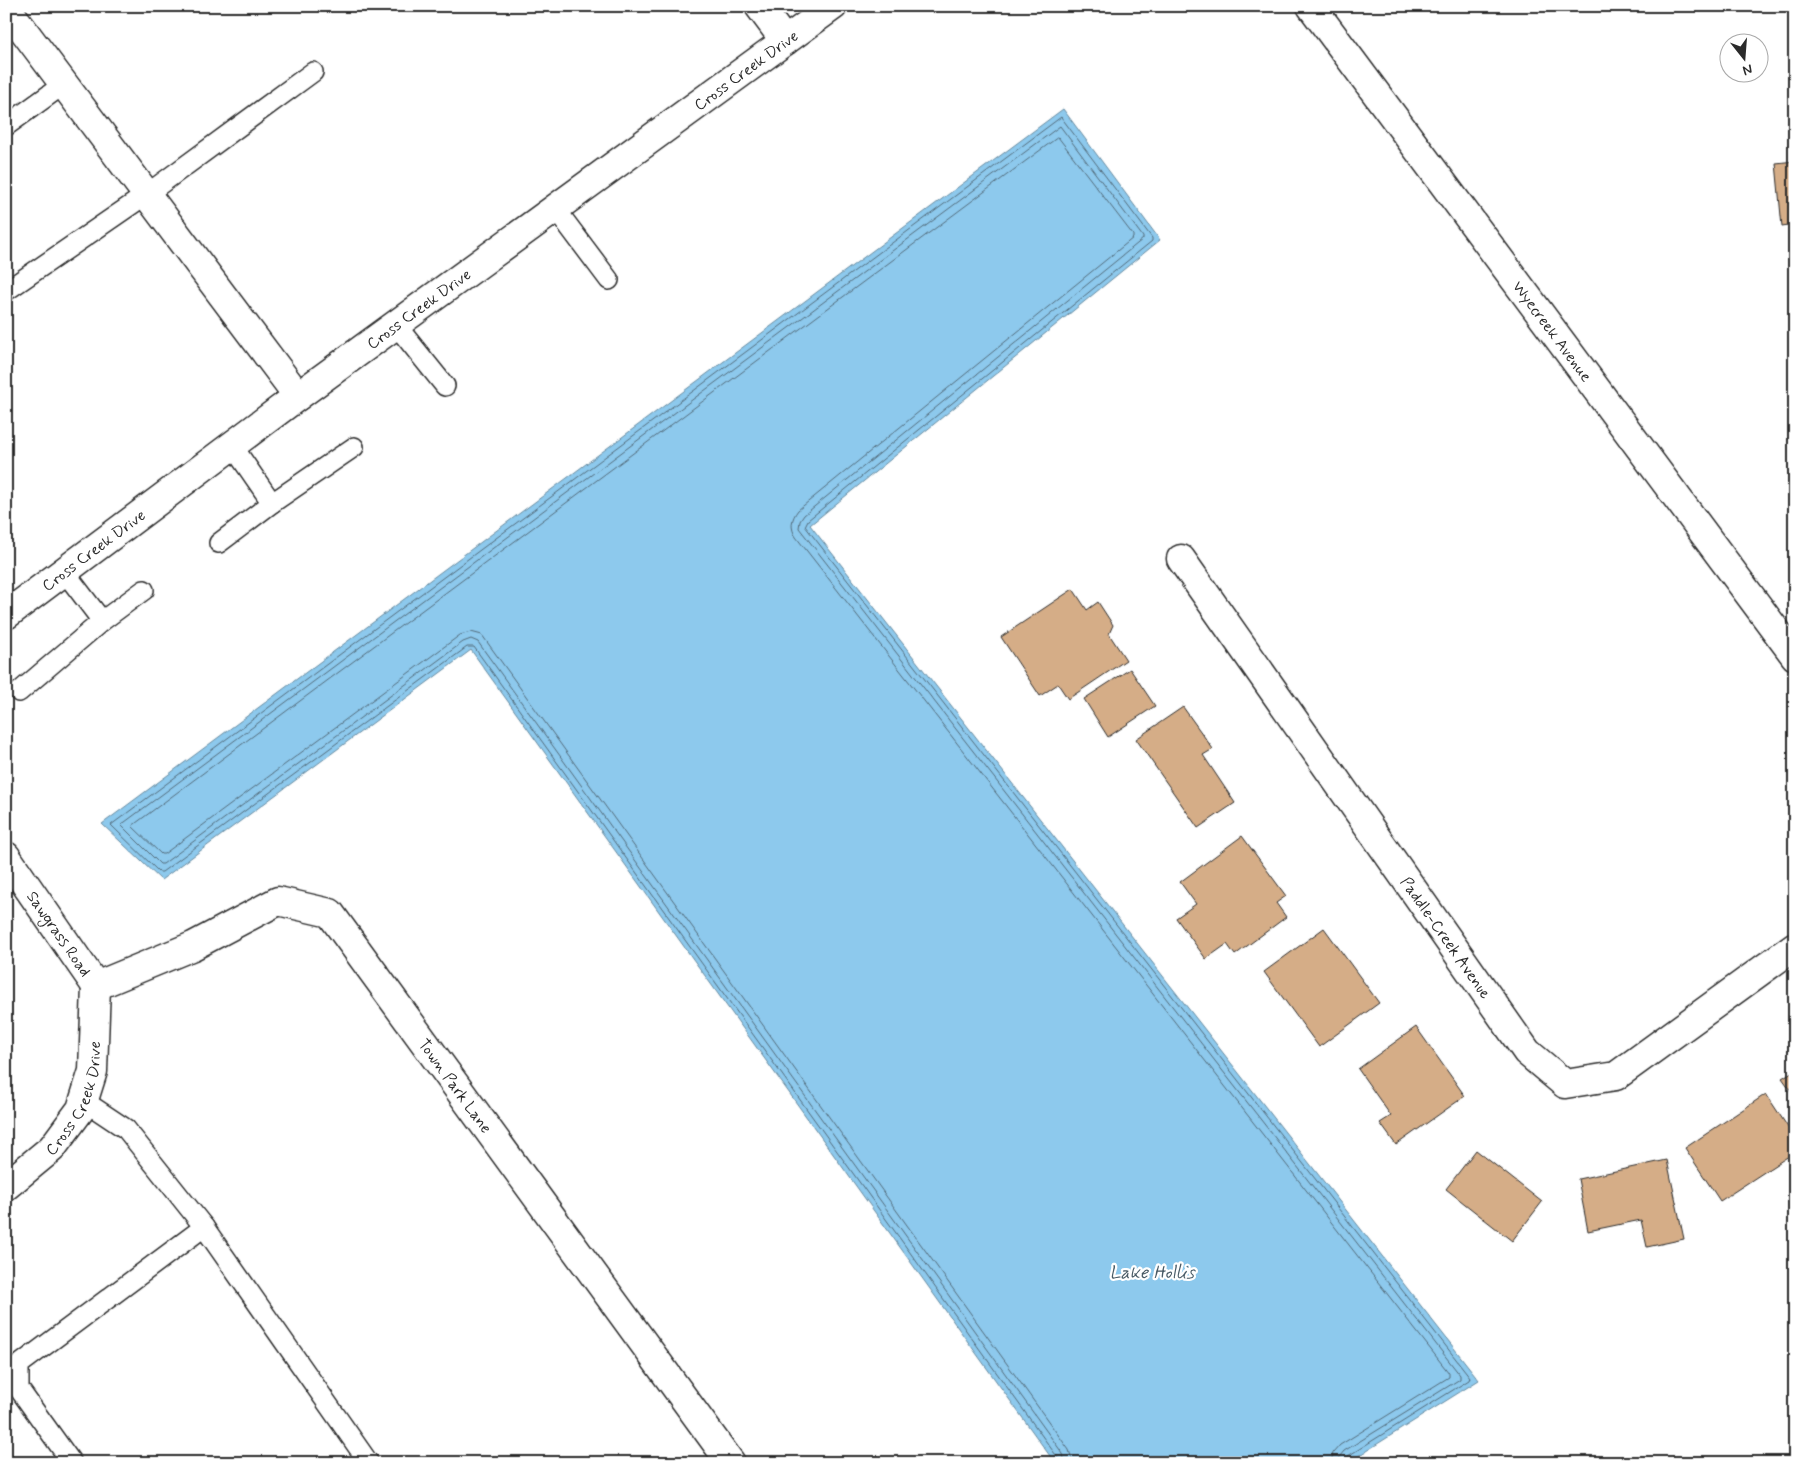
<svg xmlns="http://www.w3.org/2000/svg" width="1801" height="1469" font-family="Mynerve,sans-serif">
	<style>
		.water { fill: #8dc9ed; stroke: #668a9f }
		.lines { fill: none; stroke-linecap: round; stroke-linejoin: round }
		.shore { stroke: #526a79; stroke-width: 1 }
		.building { fill: #d5ad87; stroke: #2b2b2b }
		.lane-casing { stroke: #2b2b2b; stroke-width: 22 }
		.street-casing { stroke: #2b2b2b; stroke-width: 31 }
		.lane { stroke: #fff; stroke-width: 19 }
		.street { stroke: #fff; stroke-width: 28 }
		.labels { text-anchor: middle; stroke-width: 4.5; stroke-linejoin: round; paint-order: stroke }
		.street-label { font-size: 16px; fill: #2b2b2b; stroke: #fff }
		.water-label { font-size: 18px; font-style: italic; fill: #485a65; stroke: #fff }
	</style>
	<rect width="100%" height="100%" fill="#fff"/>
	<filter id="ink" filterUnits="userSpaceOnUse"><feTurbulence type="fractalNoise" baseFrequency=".02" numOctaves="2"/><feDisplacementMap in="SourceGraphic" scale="10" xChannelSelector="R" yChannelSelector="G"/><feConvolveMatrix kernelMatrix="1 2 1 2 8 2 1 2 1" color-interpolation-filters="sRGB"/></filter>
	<g filter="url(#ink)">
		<!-- water -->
		<polygon class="water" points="1063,109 1160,240 810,525 1479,1380 1347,1463 1055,1463 471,650 161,880 102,824"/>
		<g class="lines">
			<!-- shore -->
			<g class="shore">
				<polyline points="1059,1463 1058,1458 474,647 467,647 162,872 159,872 111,825 1061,117 1152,238 1152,241 808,520 805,526 1470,1377 1469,1380 1348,1456 1345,1463"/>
				<polyline points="1065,1463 1063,1454 478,642 471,639 463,642 163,864 160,864 121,825 1060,126 1143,237 1143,239 804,515 800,521 799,528 1460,1375 1460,1379 1344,1451 1340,1456 1339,1463"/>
				<path d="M1073,1463l-4,-13 -587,-815 -11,-3 -11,3 -296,219h-3l-29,-28 926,-689 75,98v3l-335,272c-7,9 -8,18 -2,27l653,836v4l-109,68 -7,8 -2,10"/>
			</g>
		</g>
		<!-- building -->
		<g class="building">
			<polygon points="1795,161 1795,225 1782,227 1776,163"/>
			<polygon points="1073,589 1087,610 1098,602 1113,625 1109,634 1126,660 1068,699 1058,684 1040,696 1001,637"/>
			<polygon points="1130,669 1155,706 1108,737 1084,699"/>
			<polygon points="1183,707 1213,749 1203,755 1235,803 1198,828 1136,739"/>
			<polygon points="1242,836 1286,896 1276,903 1286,917 1235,955 1227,944 1206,959 1176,918 1196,904 1180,882"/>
			<polygon points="1324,928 1379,1003 1319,1047 1264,972"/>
			<polygon points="1416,1027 1465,1096 1396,1145 1380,1123 1391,1116 1358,1069"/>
			<polygon points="1795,1070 1795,1096 1782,1078"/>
			<polygon points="1766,1094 1795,1138 1795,1152 1720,1201 1685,1148"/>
			<polygon points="1476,1150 1542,1202 1512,1241 1446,1189"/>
			<polygon points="1667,1160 1684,1239 1647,1247 1641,1220 1588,1231 1578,1179"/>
		</g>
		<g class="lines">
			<!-- lane casing -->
			<g class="lane-casing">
				<g id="lane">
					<polyline points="6,126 64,84"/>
					<polyline points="555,208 609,280"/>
					<polyline points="6,291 147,194 313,72"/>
					<polyline points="396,325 445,386"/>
					<polyline points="272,503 354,447"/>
					<polyline points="219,543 272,503 232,445"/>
					<polyline points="102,621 144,590"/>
					<polyline points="19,692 102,621 64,571"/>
					<polyline points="84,1101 126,1129 204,1227"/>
					<polyline points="72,1463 19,1389 19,1365 204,1227 369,1463"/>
				</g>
			</g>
			<!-- street casing -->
			<g class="street-casing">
				<g id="street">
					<polyline points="759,6 785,41"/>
					<path id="s1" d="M1311,6l484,650"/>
					<polyline points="6,7 298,396"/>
					<path id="s2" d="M1181,559l346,493 38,32 51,-8 179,-130"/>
					<path id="s3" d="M6,615l292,-219 535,-390"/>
					<path id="s4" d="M6,856l90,130"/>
					<path id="s5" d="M96,986l97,-40 85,-45 52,12 401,550"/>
					<path id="s6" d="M6,1186l46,-38 29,-39 12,-38 3,-85"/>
				</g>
			</g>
			<!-- lane -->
			<use href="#lane" class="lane"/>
			<!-- street -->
			<use href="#street" class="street"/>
		</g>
	</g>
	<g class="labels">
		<!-- street labels -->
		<g class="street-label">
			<text dy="6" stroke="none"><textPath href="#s3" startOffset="919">Cross Creek Drive</textPath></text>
			<text dy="6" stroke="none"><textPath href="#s3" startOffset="514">Cross Creek Drive</textPath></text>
			<text dy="6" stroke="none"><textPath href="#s1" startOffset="405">Wyecreek Avenue</textPath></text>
			<text dy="6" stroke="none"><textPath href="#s3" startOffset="109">Cross Creek Drive</textPath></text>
			<text dy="6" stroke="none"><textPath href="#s4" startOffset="94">Sawgrass Road</textPath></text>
			<text dy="6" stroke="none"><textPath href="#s2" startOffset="462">Paddle-Creek Avenue</textPath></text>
			<text dy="6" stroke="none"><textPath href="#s5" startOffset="468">Town Park Lane</textPath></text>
			<text dy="6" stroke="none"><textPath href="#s6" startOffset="116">Cross Creek Drive</textPath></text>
		</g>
		<!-- water labels -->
		<g class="water-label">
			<text x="1152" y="1278">Lake Hollis</text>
		</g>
	</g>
	<!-- margin -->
	<rect width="1801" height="1469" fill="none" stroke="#fff" stroke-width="25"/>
	<rect x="12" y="12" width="1776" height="1444" fill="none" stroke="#2b2b2b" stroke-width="2" filter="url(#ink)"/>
	<!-- north arrow -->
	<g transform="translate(1744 58) rotate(163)"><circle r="24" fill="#ffffff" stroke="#aaaaaa"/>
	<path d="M0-4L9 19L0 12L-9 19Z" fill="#2b2b2b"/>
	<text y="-8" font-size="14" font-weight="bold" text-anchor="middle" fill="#2b2b2b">N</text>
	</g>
</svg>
